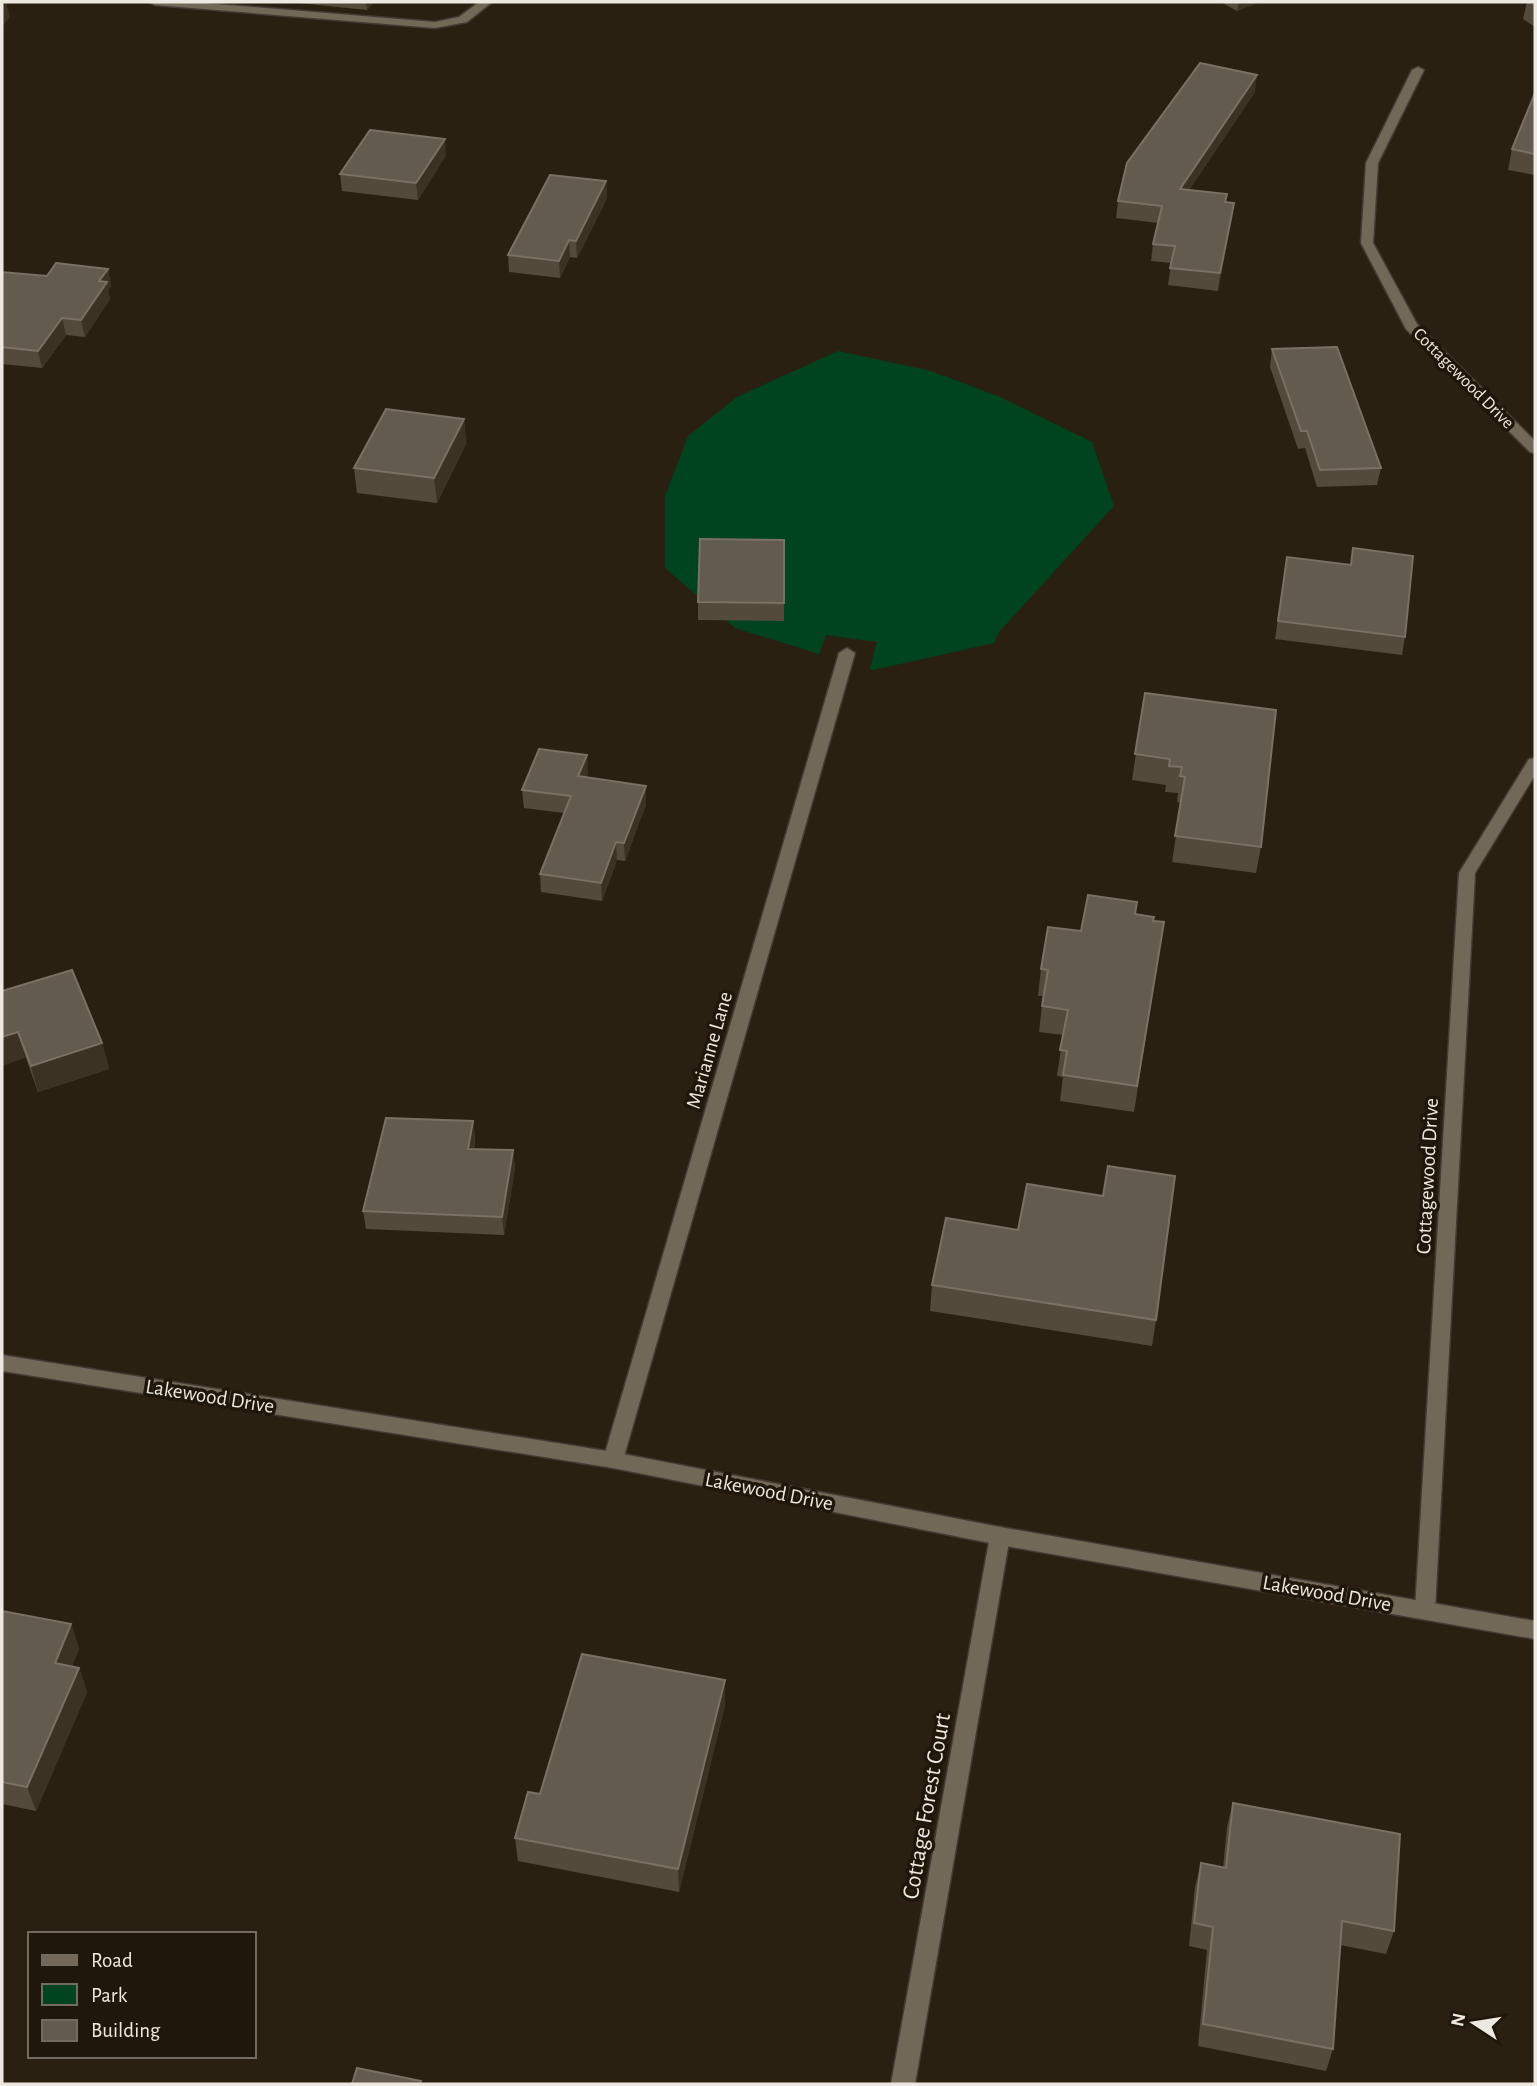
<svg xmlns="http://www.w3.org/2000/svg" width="1537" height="2086" font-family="'Alegreya Sans',sans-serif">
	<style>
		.green { fill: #00441f }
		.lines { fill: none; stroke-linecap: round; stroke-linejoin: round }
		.street-casing { stroke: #423b32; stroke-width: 3 }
		.secondary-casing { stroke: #423b32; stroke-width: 3 }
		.street { fill: #716858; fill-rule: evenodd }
		.secondary { fill: #716858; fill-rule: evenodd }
		.wall { fill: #534a3b }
		.shaded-wall { fill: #3b3223 }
		.building { fill: #635b4d; stroke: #797164; stroke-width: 2 }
		.labels { text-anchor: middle; stroke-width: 7; stroke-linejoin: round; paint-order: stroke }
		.far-street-label { font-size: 18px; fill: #eee9e0; stroke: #1f1709 }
		.street-label { font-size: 21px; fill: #eee9e0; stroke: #1f1709 }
		.near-street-label { font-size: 24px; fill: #eee9e0; stroke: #1f1709 }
	</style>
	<rect width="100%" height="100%" fill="#292012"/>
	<!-- green -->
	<polygon class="green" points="838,351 931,371 1000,397 1092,442 1114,506 999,632 994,643 873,670 870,669 877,642 826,635 819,654 735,628 665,568 665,496 688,436 737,397"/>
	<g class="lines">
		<!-- street casing -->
		<g class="street-casing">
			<g id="street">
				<polygon points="149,2 193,2 435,22 459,17 479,2 492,2 467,22 435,28 155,5"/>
				<polygon points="1418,67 1424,70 1378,163 1373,243 1417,324 1535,441 1535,453 1530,452 1406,329 1361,243 1366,163 1412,70"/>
				<polygon points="847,648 855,653 623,1460 620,1466 613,1468 606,1466 603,1460 839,653"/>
				<polygon points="1535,758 1535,775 1475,873 1435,1610 1432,1616 1425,1619 1418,1616 1415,1610 1459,873 1529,759"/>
				<polygon points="1000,1527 1007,1530 1010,1536 915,2084 891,2084 990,1536 993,1530"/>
			</g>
		</g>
		<!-- secondary casing -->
		<g class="secondary-casing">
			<polygon id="secondary" points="2,1355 613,1452 1000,1527 1535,1621 1535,1639 1000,1545 613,1468 2,1371"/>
		</g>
		<!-- street -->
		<use href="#street" class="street"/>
		<!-- secondary -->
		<use href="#secondary" class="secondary"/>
	</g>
	<!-- wall -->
	<g class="wall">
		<polygon points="288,2 374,2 367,10"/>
		<polygon points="1221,2 1260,2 1237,11"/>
		<polygon points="1527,2 1535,2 1535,27 1523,19"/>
		<polygon points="1255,92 1189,190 1225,202 1234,203 1218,291 1168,285 1171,263 1151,261 1153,244 1158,223 1116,218 1118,201"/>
		<polygon points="1535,93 1535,175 1508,170 1512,149"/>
		<polygon points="446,155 418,200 342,191 340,174"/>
		<polygon points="606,181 607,198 577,258 570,257 560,278 509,272 508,255"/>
		<polygon points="108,269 111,286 108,290 110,299 85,337 66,335 42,368 2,364 2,272 47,276"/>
		<polygon points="1272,349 1381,468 1377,485 1317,487 1305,448 1298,449 1270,367"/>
		<polygon points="464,419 466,444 437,503 357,493 354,468"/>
		<polygon points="784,540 784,621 698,620 698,602"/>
		<polygon points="1353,548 1405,637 1402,655 1275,639 1287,557 1350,565"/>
		<polygon points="1145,693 1261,847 1256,873 1172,862 1181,803 1177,802 1178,793 1165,792 1166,785 1132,780"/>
		<polygon points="588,773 586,778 646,786 646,804 625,861 617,860 602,901 541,892 540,874 564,813 524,808 522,790"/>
		<polygon points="1136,914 1153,921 1164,922 1134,1112 1060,1101 1063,1077 1057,1076 1063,1035 1039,1032 1043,996 1038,996 1041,969 1081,931"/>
		<polygon points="2,991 102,1043 109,1069 38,1092"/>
		<polygon points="473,1121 475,1139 474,1149 513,1150 515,1168 504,1235 366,1229 363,1211"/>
		<polygon points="932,1285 1156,1320 1152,1346 930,1311"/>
		<polygon points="2,1611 71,1624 79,1649 72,1666 79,1668 87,1692 36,1811 2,1804"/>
		<polygon points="725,1705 679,1892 518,1861 515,1838 540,1794"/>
		<polygon points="1233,1803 1394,1931 1386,1954 1340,1945 1333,2049 1326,2071 1198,2046 1207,1950 1189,1946 1195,1887 1201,1863 1223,1868 1227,1827"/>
	</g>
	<!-- shaded-wall -->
	<g class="shaded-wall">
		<polygon points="6,2 10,17 2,27 2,7"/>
		<polygon points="366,2 374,2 367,10"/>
		<polygon points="1239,2 1260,2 1237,11"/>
		<polygon points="1257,75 1255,92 1178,206 1180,189"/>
		<polygon points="445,139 446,155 418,200 416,183"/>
		<polygon points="606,181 607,198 577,258 576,241"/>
		<polygon points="1234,203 1232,220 1218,291 1220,273"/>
		<polygon points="569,240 570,257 560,278 559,261"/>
		<polygon points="108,269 111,286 108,290 110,299 85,337 81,320 99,281"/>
		<polygon points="62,318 66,335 42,368 38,351"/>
		<polygon points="464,419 466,444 437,503 434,478"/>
		<polygon points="587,755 588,773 580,795 578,776"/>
		<polygon points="646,786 646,804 625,861 624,843"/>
		<polygon points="616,842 617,860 602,901 601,883"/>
		<polygon points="18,1032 25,1058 2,1066 2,1037"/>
		<polygon points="102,1043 109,1069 38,1092 31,1066"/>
		<polygon points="473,1121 475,1139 470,1167 468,1149"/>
		<polygon points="513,1150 515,1168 504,1235 502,1217"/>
		<polygon points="71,1624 79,1649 63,1688 55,1663"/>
		<polygon points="79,1668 87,1692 36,1811 27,1787"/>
		<polygon points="725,1680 725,1705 679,1892 678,1869"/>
	</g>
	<!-- building -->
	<g class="building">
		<polygon points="1200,63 1257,75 1180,189 1227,194 1225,202 1234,203 1220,273 1170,268 1175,246 1153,244 1162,206 1118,201 1127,163"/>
		<polygon points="1535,93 1535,154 1512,149"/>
		<polygon points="370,130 445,139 416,183 340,174"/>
		<polygon points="550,175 606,181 576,241 569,240 559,261 508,255"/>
		<polygon points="56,263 108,269 99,281 107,282 81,320 62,318 38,351 2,347 2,272 47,276"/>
		<polygon points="1337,347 1381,468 1320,470 1307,431 1301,431 1272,349"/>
		<polygon points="386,409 464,419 434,478 354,468"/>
		<polygon points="700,539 784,540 784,603 698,602"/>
		<polygon points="1353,548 1413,556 1405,637 1278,621 1287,557 1351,565"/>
		<polygon points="1145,693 1276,710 1261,847 1175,836 1185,777 1180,776 1182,767 1169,766 1170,759 1135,754"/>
		<polygon points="539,749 587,755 578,776 646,786 624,843 616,842 601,883 540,874 571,796 522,790"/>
		<polygon points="1088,895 1137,902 1135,914 1154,917 1153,921 1164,922 1137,1086 1063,1075 1067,1051 1060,1050 1068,1010 1042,1006 1048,970 1041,969 1048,927 1081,931"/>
		<polygon points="72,970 102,1043 31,1066 18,1032 2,1037 2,991"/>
		<polygon points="386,1118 473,1121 468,1149 513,1150 502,1217 363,1211"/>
		<polygon points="1108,1166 1175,1176 1156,1320 932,1285 946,1218 1018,1230 1027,1184 1103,1196"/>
		<polygon points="2,1611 71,1624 55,1663 79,1668 27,1787 2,1782"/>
		<polygon points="582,1654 725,1680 678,1869 515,1838 528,1792 540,1794"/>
		<polygon points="1233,1803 1400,1834 1394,1931 1342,1921 1333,2049 1203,2024 1213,1927 1194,1923 1201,1863 1226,1868"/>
		<polygon points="357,2068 421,2081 420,2084 352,2084"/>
	</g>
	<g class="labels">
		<!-- far-street labels -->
		<g class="far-street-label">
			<text transform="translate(1464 378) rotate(45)" y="6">Cottagewood Drive</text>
		</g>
		<!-- street labels -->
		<g class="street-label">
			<text transform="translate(709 1050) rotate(-74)" y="7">Marianne Lane</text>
			<text transform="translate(1427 1176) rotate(-87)" y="7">Cottagewood Drive</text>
			<text transform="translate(210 1396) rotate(9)" y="7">Lakewood Drive</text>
			<text transform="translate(769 1491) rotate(11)" y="7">Lakewood Drive</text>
			<text transform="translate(1327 1593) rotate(10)" y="7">Lakewood Drive</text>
		</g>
		<!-- near-street labels -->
		<g class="near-street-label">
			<text transform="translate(926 1806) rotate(-80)" y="8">Cottage Forest Court</text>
		</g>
	</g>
	<!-- border -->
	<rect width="1537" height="2086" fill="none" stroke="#eee9e0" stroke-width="7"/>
	<!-- legend -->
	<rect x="28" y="1932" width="228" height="126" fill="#1f1709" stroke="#726b5f" stroke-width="2"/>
	<rect x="42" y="1955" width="35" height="10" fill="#716858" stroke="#726b5f" stroke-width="2"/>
	<text x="91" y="1967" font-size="21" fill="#eee9e0">Road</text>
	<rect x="42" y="1984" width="35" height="21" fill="#00441f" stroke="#726b5f" stroke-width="2"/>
	<text x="91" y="2002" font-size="21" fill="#eee9e0">Park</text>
	<rect x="42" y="2020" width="35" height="21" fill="#635b4d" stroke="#726b5f" stroke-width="2"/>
	<text x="91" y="2037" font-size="21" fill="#eee9e0">Building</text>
	<!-- north arrow -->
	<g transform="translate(1474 2023) rotate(282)" stroke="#1f1709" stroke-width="5" paint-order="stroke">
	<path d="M0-5L12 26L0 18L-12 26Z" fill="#eee9e0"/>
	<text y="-10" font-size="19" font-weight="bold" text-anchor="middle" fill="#eee9e0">N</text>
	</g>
</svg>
